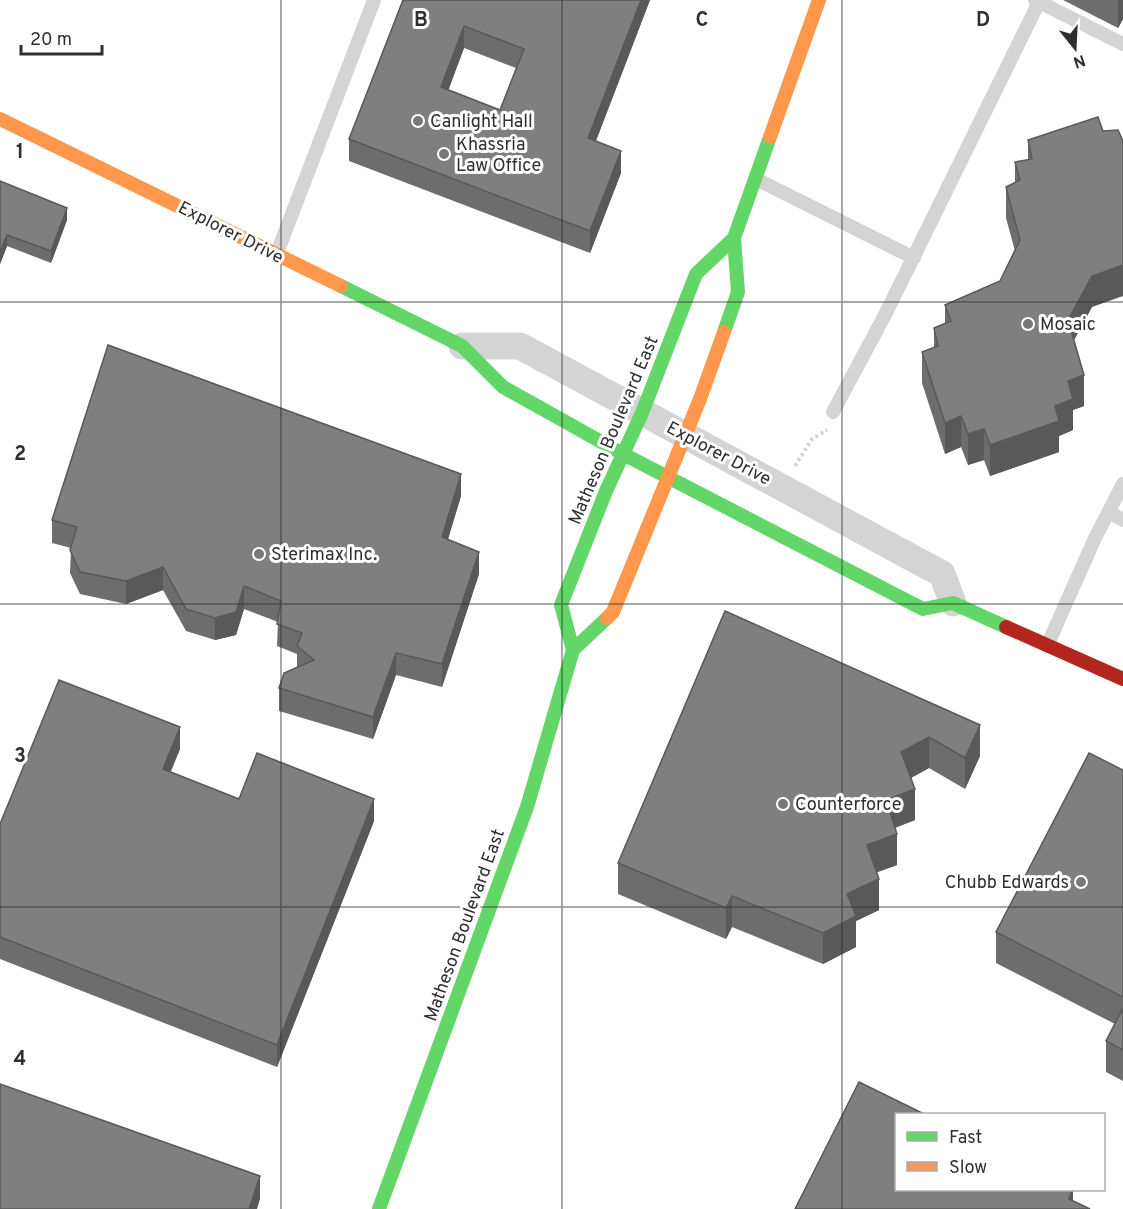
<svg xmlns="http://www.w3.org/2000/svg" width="1123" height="1209" font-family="Overpass,sans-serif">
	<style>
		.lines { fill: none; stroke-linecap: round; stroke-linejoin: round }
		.path { stroke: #d4d4d4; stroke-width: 4; stroke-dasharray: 3 3; stroke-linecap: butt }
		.lane { stroke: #d4d4d4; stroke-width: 14 }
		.street { stroke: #d4d4d4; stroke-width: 27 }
		.fast { stroke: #63d668; stroke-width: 14 }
		.slow { stroke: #ff974d; stroke-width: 14 }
		.jam { stroke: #b3261e; stroke-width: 14 }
		.wall { fill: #6d6d6d; fill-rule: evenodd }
		.shaded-wall { fill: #595959 }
		.building { fill: #7f7f7f; stroke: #595959; stroke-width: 1.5; fill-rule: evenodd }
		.grid { fill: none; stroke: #2f2f2f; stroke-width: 1.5; stroke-opacity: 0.55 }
		.poi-dot { fill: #787878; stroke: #fff; stroke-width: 2 }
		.labels { text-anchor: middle; stroke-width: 6; stroke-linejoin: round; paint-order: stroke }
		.poi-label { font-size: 18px; fill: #2f2f2f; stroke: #fff; text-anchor: start }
		.street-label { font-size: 18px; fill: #2f2f2f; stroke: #fff }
		.grid-label { font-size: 20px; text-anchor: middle; font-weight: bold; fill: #2f2f2f; stroke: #fff; stroke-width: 6; stroke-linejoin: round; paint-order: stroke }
	</style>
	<rect width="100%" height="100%" fill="#fff"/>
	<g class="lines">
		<!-- path -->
		<polyline class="path" points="795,466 812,439 827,430"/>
		<!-- lane -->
		<g class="lane">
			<polyline points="1035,0 1123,44"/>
			<polyline points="756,179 914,258"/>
			<polyline points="277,253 374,0"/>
			<polyline points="833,412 887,311 1039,2"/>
			<polyline points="1109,512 1123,520"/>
			<polyline points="1047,646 1095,538 1123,484"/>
		</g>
		<!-- street -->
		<polyline class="street" points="462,346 520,346 942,574 953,603"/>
		<!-- fast -->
		<g class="fast">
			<polyline points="341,286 462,346 503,387 623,454 923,609 953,603 1006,627"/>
			<polyline points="724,332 738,292 734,238"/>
			<polyline points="573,650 561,605 606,491 642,413 696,274 734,238 770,137"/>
			<polyline points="379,1209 527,807 573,650 607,618"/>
		</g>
		<!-- slow -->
		<g class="slow">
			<polyline points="0,119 341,286"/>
			<polyline points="770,137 819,0"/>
			<polyline points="607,618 613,612 700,399 724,332"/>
		</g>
		<!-- jam -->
		<polyline class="jam" points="1006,627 1123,679"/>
	</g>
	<!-- wall -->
	<g class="wall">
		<path d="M403,0h247l-54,141 25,32 -31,80 -241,-92v-22zM464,48l52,20 -16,42 -52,-20z"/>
		<polygon points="1063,0 1123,0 1123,19 1118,28"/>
		<polygon points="1028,140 1092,307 1074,340 1084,406 1073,410 1073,430 1059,436 1059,452 990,476 984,460 968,465 961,447 945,454 922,383 922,352 934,347 934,328 945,323 945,305 1000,281 1015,251 1006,218 1006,187 1015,183 1015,162 1028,160"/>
		<polygon points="0,181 67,220 51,263 7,246 0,264"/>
		<polygon points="461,496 448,539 479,574 442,687 396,675 373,739 279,711 279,688 297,667 297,654 277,646 278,622 244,609 236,635 215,640 186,631 163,590 126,604 80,594 70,573 71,548 52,543 52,520"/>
		<polygon points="725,611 980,756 965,789 929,768 911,778 915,820 895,828 897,865 877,872 879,910 856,921 856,947 823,964 732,927 726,939 618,894 618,863"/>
		<polygon points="180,749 170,772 239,799 374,821 277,1067 0,959 0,824"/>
		<polygon points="1123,770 1123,1081 1106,1072 1106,1041 1115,1024 996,963 996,932"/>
	</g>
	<!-- shaded-wall -->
	<g class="shaded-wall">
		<polygon points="641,0 650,0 588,161 588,138"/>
		<polygon points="1118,0 1123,0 1123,19 1118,28"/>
		<polygon points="464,26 464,48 441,110 441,87"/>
		<polygon points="621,151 621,173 590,253 590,231"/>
		<polygon points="67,208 67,220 51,263 51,251"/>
		<polygon points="7,235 7,246 0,264 0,253"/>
		<polygon points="1123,265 1123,296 1092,307 1068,351 1068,320 1092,276"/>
		<polygon points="1084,375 1084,406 1073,410 1073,430 1059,436 1059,452 990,476 990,445 1055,406 1068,381"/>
		<polygon points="961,416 961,447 945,454 945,423"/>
		<polygon points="984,429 984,460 968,465 968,434"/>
		<polygon points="461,474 461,496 442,559 442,537"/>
		<polygon points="479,552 479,574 442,687 442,664"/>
		<polygon points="163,567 163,590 126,604 126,581"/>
		<polygon points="244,586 244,609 236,635 215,640 215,618"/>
		<polygon points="396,653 396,675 373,739 373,717"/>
		<polygon points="980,725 980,756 965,789 965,758"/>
		<polygon points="180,727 180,749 163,791 163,769"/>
		<polygon points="929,737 929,768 901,783 901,752"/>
		<polygon points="915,789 915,820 886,831 886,800"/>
		<polygon points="374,799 374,821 277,1067 277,1045"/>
		<polygon points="897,834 897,865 867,876 867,845"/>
		<polygon points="879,879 879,910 856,921 856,947 823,964 823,933 847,894"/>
		<polygon points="732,896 732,927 726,939 726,908"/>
		<polygon points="260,1176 260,1199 257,1209 249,1209"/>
		<polygon points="1072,1190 1073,1190 1073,1209 1069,1199"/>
	</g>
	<!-- building -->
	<g class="building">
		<path d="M403,0h238l-53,138 33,13 -31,80 -241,-92zM464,26l60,23 -24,61 -59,-23z"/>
		<polygon points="1098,117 1103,131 1118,130 1123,141 1123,265 1092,276 1068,320 1084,375 1068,381 1073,399 1055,406 1059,421 990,445 984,429 968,434 961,416 945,423 922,352 938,346 934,328 951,321 945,305 1000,281 1020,240 1006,187 1020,180 1015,162 1032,159 1028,140"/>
		<polygon points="0,181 67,208 51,251 7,235 0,253"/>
		<polygon points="108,345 461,474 442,537 479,552 442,664 396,653 373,717 279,688 284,673 314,660 297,646 302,633 277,624 281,601 244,586 236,612 215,618 186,609 163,567 126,581 80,572 70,550 77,527 52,520"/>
		<polygon points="725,611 980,725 965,758 929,737 901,752 915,789 886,800 897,834 867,845 879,879 847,894 856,916 823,933 732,896 726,908 618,863"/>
		<polygon points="59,680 180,727 163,769 239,799 257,753 374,799 277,1045 0,937 0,824"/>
		<polygon points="1089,753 1123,770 1123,997 996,932"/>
		<polygon points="1123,1008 1123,1050 1106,1041"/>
		<polygon points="859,1082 924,1114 897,1114 897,1190 1072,1190 1069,1199 1090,1209 795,1209"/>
		<polygon points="0,1084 260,1176 249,1209 0,1209"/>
	</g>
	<!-- grid -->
	<path class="grid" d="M281,0v1209M562,0v1209M842,0v1209M0,302h1123M0,604h1123M0,907h1123"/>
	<!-- markers -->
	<g class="poi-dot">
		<circle cx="418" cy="121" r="6"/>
		<circle cx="444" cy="154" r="6"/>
		<circle cx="1028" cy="324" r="6"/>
		<circle cx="259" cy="554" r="6"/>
		<circle cx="783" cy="804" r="6"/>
		<circle cx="1081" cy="882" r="6"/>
	</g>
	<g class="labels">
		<!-- poi labels -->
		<g class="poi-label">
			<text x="430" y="127">Canlight Hall</text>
			<text x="456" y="150">Khassria<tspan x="456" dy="21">Law Office</tspan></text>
			<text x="1040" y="330">Mosaic</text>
			<text x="271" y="560">Sterimax Inc.</text>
			<text x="795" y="810">Counterforce</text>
			<text x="1069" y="888" text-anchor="end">Chubb Edwards</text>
		</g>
		<!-- street labels -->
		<g class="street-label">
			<text transform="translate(231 232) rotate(27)" y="6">Explorer Drive</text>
			<text transform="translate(613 430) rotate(-67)" y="6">Matheson Boulevard East</text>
			<text transform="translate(719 453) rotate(28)" y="6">Explorer Drive</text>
			<text transform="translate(464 925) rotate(-70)" y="6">Matheson Boulevard East</text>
		</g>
	</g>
	<g class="grid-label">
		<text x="421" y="26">B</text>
		<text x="702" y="26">C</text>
		<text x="983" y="26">D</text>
		<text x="20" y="158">1</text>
		<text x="20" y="460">2</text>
		<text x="20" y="762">3</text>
		<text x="20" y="1065">4</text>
	</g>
	<!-- legend -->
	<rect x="895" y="1113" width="210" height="78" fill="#ffffff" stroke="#acacac" stroke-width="1.5"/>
	<rect x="907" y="1132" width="30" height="9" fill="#63d668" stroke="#acacac" stroke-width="1.5"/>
	<text x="949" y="1143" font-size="18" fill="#2f2f2f">Fast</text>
	<rect x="907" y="1162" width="30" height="9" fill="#ff974d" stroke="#acacac" stroke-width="1.5"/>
	<text x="949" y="1173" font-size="18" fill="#2f2f2f">Slow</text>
	<!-- north arrow -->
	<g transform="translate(1075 48) rotate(162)" stroke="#ffffff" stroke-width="4.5" paint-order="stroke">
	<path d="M0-4.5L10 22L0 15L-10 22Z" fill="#2f2f2f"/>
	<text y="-9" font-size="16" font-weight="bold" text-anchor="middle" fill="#2f2f2f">N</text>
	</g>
	<!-- scale -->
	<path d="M21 45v9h81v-9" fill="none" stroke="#2f2f2f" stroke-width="3"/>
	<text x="30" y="45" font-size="18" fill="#2f2f2f" stroke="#ffffff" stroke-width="4.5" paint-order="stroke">20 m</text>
</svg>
